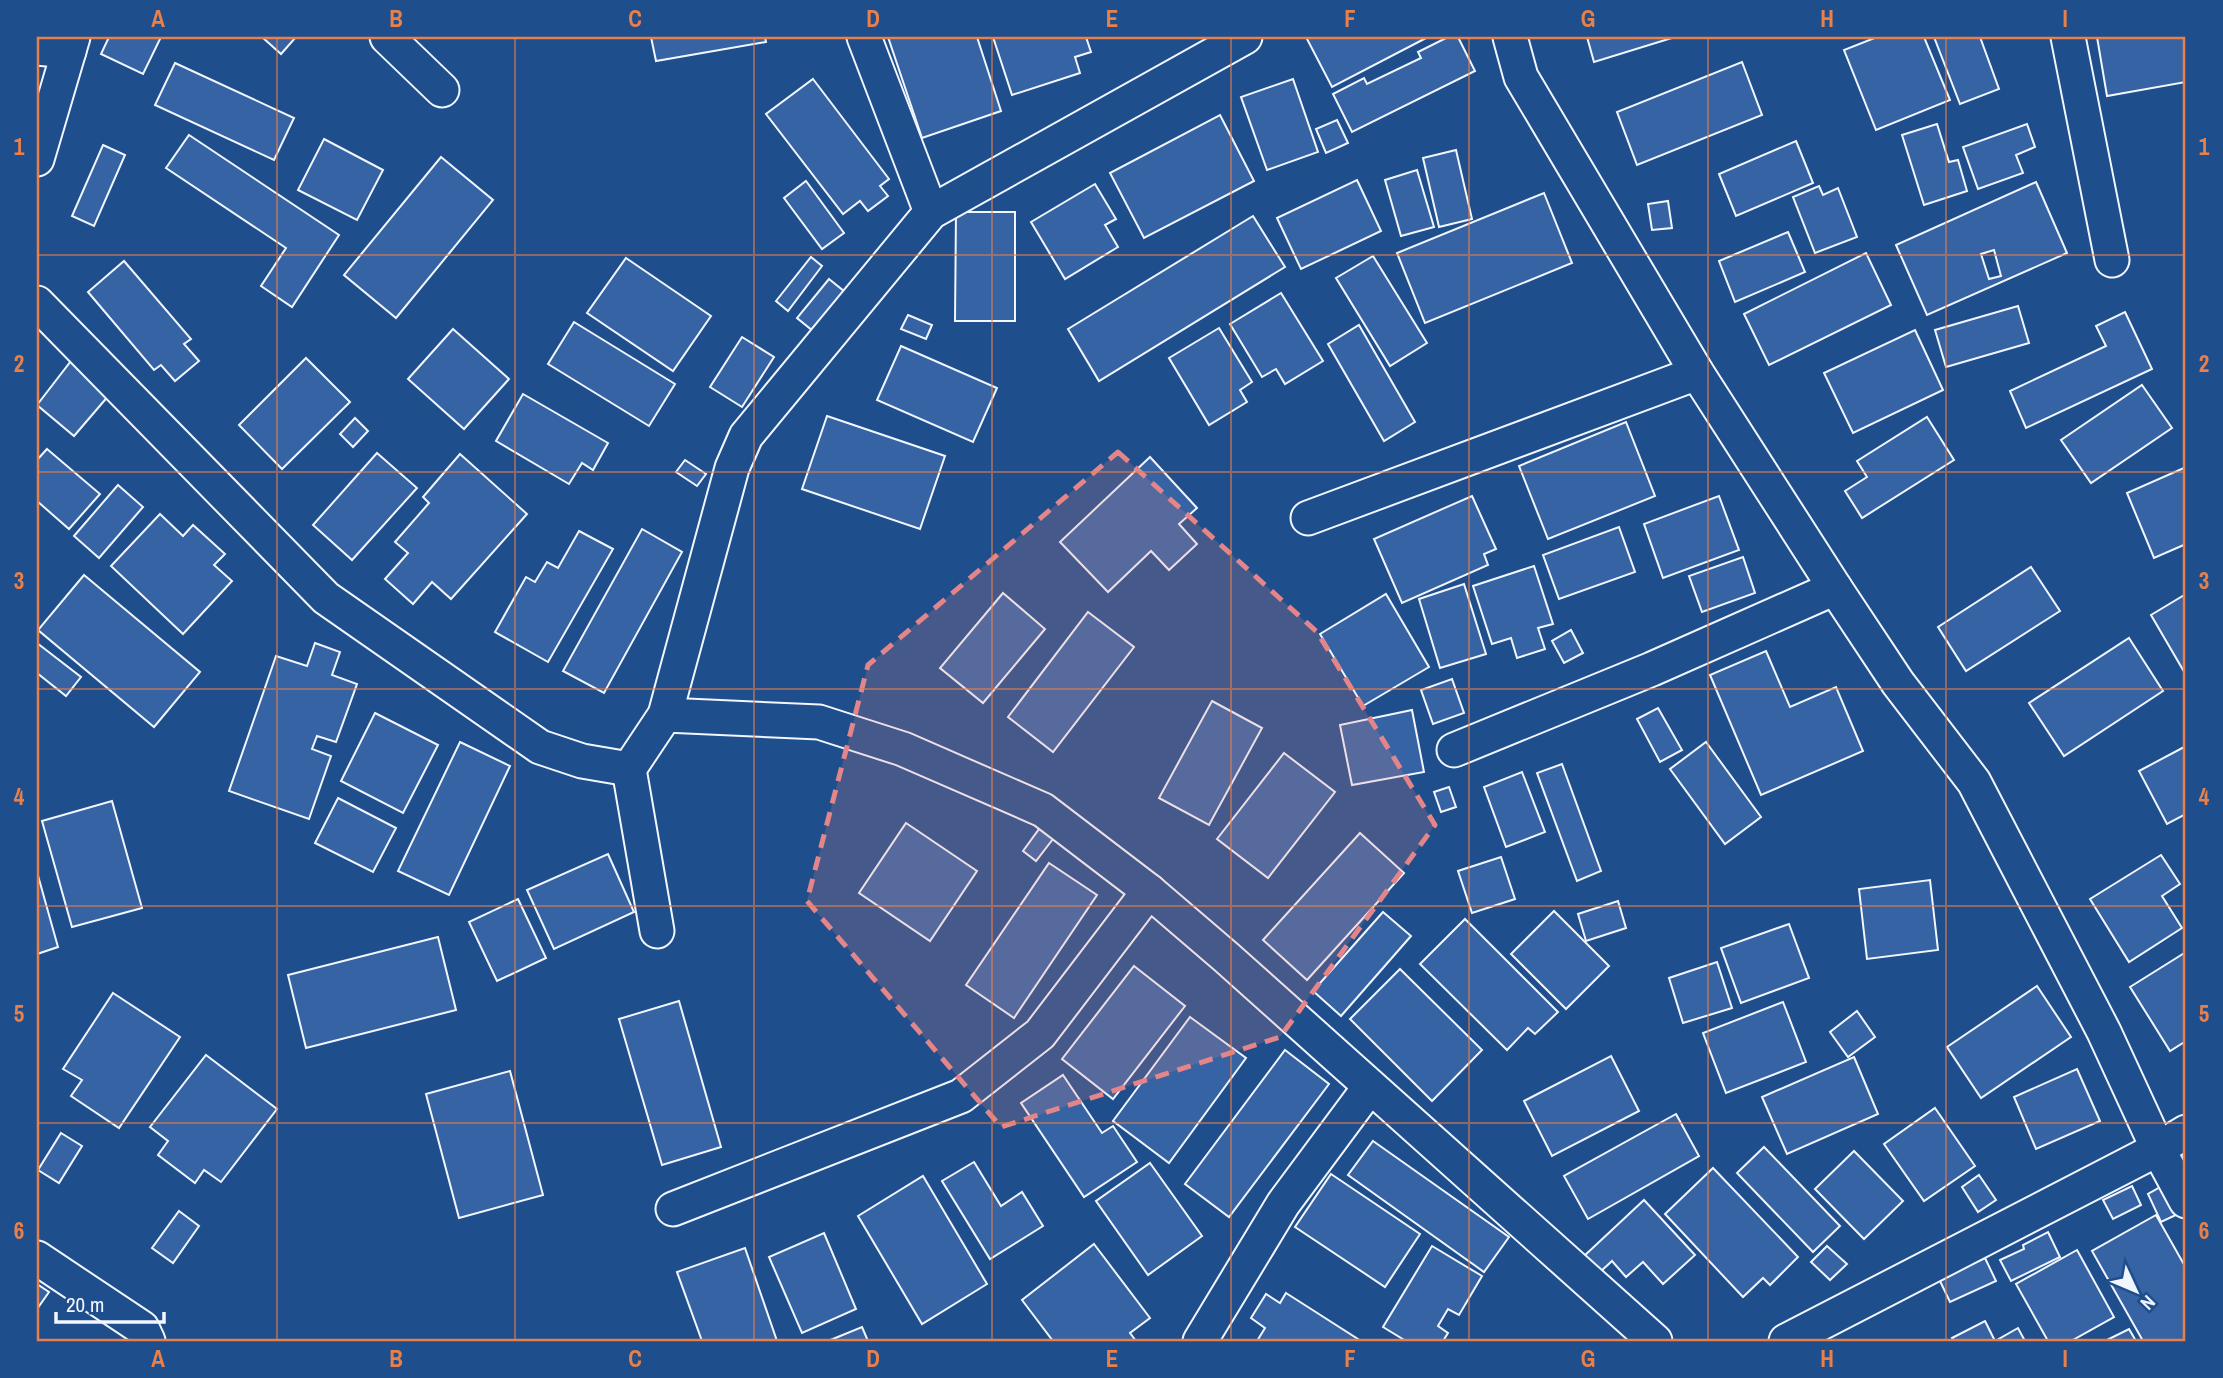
<svg xmlns="http://www.w3.org/2000/svg" width="2223" height="1378" font-family="'Archivo Narrow',sans-serif">
	<style>
		.building { fill: #3563a3; stroke: #f2f6ff; stroke-width: 2; fill-rule: evenodd }
		.lines { fill: none; stroke-linecap: round; stroke-linejoin: round }
		.minor-casing { stroke: #f2f6ff; stroke-width: 37 }
		.minor { stroke: #1f4e8c; stroke-width: 33 }
		.marked { fill: #e38589; fill-opacity: 0.2; stroke: #e38589; stroke-width: 5; stroke-dasharray: 14 9; stroke-linejoin: round }
		.grid { fill: none; stroke: #ea8049; stroke-width: 2; stroke-opacity: 0.55 }
		.neatline { fill: none; stroke: #ea8049; stroke-width: 2.5 }
		.grid-label { font-size: 23px; text-anchor: middle; font-weight: bold; fill: #ea8049 }
	</style>
	<rect width="100%" height="100%" fill="#1f4e8c"/>
	<!-- building -->
	<g class="building">
		<polygon points="109,37 161,37 143,74 101,54"/>
		<polygon points="262,37 296,37 281,54"/>
		<polygon points="651,37 765,37 766,42 656,61"/>
		<polygon points="888,37 977,37 1001,111 922,138"/>
		<polygon points="993,37 1086,37 1091,52 1075,57 1080,73 1012,95"/>
		<polygon points="1306,37 1428,37 1332,87"/>
		<polygon points="1448,37 1458,37 1475,71 1352,132 1333,94 1364,78 1367,84 1421,58 1418,52"/>
		<polygon points="1587,37 1675,37 1594,62"/>
		<polygon points="1877,37 1924,37 1950,100 1876,130 1844,50"/>
		<polygon points="1934,37 1980,37 1999,89 1960,104"/>
		<polygon points="2097,37 2185,37 2186,82 2107,96"/>
		<polygon points="1742,62 1762,115 1637,165 1617,112"/>
		<polygon points="175,63 294,118 274,160 155,105"/>
		<polygon points="813,79 889,179 880,186 888,196 868,211 860,201 843,214 766,114"/>
		<polygon points="1293,79 1318,152 1267,170 1241,97"/>
		<polygon points="1220,115 1254,181 1144,238 1110,173"/>
		<polygon points="1337,120 1348,143 1326,153 1316,129"/>
		<polygon points="1937,124 1949,162 1958,160 1967,191 1924,205 1902,135"/>
		<polygon points="2027,124 2035,147 2016,155 2023,173 1978,189 1963,147"/>
		<polygon points="189,135 339,235 292,307 261,286 286,248 166,168"/>
		<polygon points="324,139 383,170 357,220 298,190"/>
		<polygon points="1796,141 1813,183 1736,216 1719,174"/>
		<polygon points="103,145 125,155 94,226 72,216"/>
		<polygon points="1456,150 1472,219 1439,227 1423,158"/>
		<polygon points="441,157 493,200 396,318 344,275"/>
		<polygon points="1417,170 1434,227 1401,236 1385,180"/>
		<polygon points="1357,180 1381,231 1301,269 1277,218"/>
		<polygon points="806,181 844,233 822,249 784,198"/>
		<path d="M2036,182l31,71 -140,62 -31,-70zM1994,250l7,26 -12,3 -8,-25z"/>
		<polygon points="1095,184 1116,219 1105,225 1118,247 1065,279 1031,222"/>
		<polygon points="1819,186 1823,195 1838,188 1857,237 1815,253 1793,197"/>
		<polygon points="1544,193 1572,263 1425,323 1397,253"/>
		<polygon points="1668,201 1672,228 1652,230 1648,204"/>
		<polygon points="956,212 1015,212 1015,321 955,321"/>
		<polygon points="1253,216 1285,267 1099,381 1068,329"/>
		<polygon points="1788,232 1805,272 1735,302 1719,261"/>
		<polygon points="1866,253 1891,305 1769,365 1744,314"/>
		<polygon points="1373,256 1427,343 1390,366 1336,278"/>
		<polygon points="811,257 822,266 788,311 776,301"/>
		<polygon points="626,258 711,316 673,371 587,313"/>
		<polygon points="124,261 191,339 184,344 199,361 175,381 161,365 154,370 88,292"/>
		<polygon points="829,279 850,296 818,335 797,318"/>
		<polygon points="1281,293 1323,361 1285,384 1276,369 1262,377 1230,324"/>
		<polygon points="2018,306 2029,343 1946,367 1935,330"/>
		<polygon points="2125,312 2152,369 2026,428 2010,391 2106,346 2096,326"/>
		<polygon points="908,315 932,325 926,339 901,329"/>
		<polygon points="574,322 675,384 649,426 548,364"/>
		<polygon points="1359,325 1415,422 1384,441 1328,344"/>
		<polygon points="1219,328 1252,382 1240,390 1247,402 1209,425 1169,358"/>
		<polygon points="453,329 509,379 464,429 408,379"/>
		<polygon points="1915,330 1943,390 1853,433 1824,373"/>
		<polygon points="742,337 774,357 742,407 710,387"/>
		<polygon points="901,346 997,388 973,442 877,400"/>
		<polygon points="306,358 350,402 282,469 239,425"/>
		<polygon points="71,361 110,394 74,436 37,405"/>
		<polygon points="2142,385 2172,428 2091,483 2061,440"/>
		<polygon points="523,394 608,443 593,470 582,463 569,484 496,441"/>
		<polygon points="827,416 945,456 920,529 802,489"/>
		<polygon points="1927,417 1954,460 1862,518 1845,491 1867,477 1857,461"/>
		<polygon points="355,418 368,431 353,447 340,434"/>
		<polygon points="1626,422 1655,496 1548,539 1519,466"/>
		<polygon points="47,449 100,494 69,529 37,501 37,460"/>
		<polygon points="377,453 417,488 352,560 313,525"/>
		<polygon points="460,454 527,514 451,599 432,582 413,604 385,579 408,553 395,542 429,503 423,497"/>
		<polygon points="1150,457 1197,508 1179,524 1197,544 1169,570 1151,551 1108,592 1060,542"/>
		<polygon points="685,460 706,474 697,486 676,472"/>
		<polygon points="2186,467 2186,544 2154,558 2127,493"/>
		<polygon points="118,485 143,507 99,558 74,536"/>
		<polygon points="1472,496 1496,549 1484,554 1488,565 1402,603 1374,539"/>
		<polygon points="1719,496 1739,550 1663,578 1644,524"/>
		<polygon points="160,514 183,536 193,525 225,554 214,565 232,581 183,634 111,566"/>
		<polygon points="1619,527 1635,572 1559,599 1543,555"/>
		<polygon points="642,529 682,552 604,693 563,671"/>
		<polygon points="579,531 613,549 548,662 495,632 526,577 535,582 547,562 558,568"/>
		<polygon points="1743,557 1755,593 1702,612 1689,576"/>
		<polygon points="1534,566 1553,624 1538,628 1545,649 1517,658 1511,638 1492,644 1473,586"/>
		<polygon points="2031,567 2060,611 1966,671 1938,627"/>
		<polygon points="84,575 200,672 154,727 38,630"/>
		<polygon points="1464,584 1486,654 1440,668 1419,599"/>
		<polygon points="1003,593 1045,629 983,703 940,668"/>
		<polygon points="1386,594 1429,667 1363,706 1320,634"/>
		<polygon points="2186,594 2186,675 2151,615"/>
		<polygon points="1088,612 1134,647 1053,752 1008,717"/>
		<polygon points="1571,630 1583,653 1564,663 1552,641"/>
		<polygon points="2129,638 2163,691 2064,756 2029,703"/>
		<polygon points="37,643 81,677 66,696 37,673"/>
		<polygon points="315,643 340,652 332,675 357,684 336,742 317,736 312,749 331,756 309,819 229,791 276,656 307,666"/>
		<polygon points="1766,651 1790,707 1836,687 1863,751 1761,795 1710,675"/>
		<polygon points="1452,679 1464,713 1433,724 1421,690"/>
		<polygon points="1212,701 1262,728 1209,825 1159,798"/>
		<polygon points="1658,708 1682,750 1660,762 1637,719"/>
		<polygon points="1412,710 1424,772 1352,785 1340,725"/>
		<polygon points="375,713 438,745 403,813 341,781"/>
		<polygon points="460,742 510,766 449,895 398,871"/>
		<polygon points="1706,742 1761,817 1725,844 1670,769"/>
		<polygon points="2186,746 2186,814 2167,824 2139,771"/>
		<polygon points="1284,753 1335,792 1268,878 1217,839"/>
		<polygon points="1562,764 1601,871 1577,881 1537,773"/>
		<polygon points="1522,772 1545,832 1506,847 1484,787"/>
		<polygon points="1449,787 1456,807 1441,812 1434,792"/>
		<polygon points="338,798 396,828 373,872 315,843"/>
		<polygon points="112,801 142,908 72,927 42,821"/>
		<polygon points="906,823 977,871 930,941 859,893"/>
		<polygon points="1042,825 1056,835 1036,861 1023,851"/>
		<polygon points="1360,833 1404,873 1307,980 1263,940"/>
		<polygon points="608,854 634,912 554,949 527,890"/>
		<polygon points="2161,855 2180,884 2162,896 2182,928 2129,962 2090,899"/>
		<polygon points="1501,857 1515,899 1472,913 1458,871"/>
		<polygon points="1049,863 1097,895 1014,1018 966,985"/>
		<polygon points="37,872 58,947 37,954"/>
		<polygon points="1930,880 1938,950 1867,959 1859,889"/>
		<polygon points="518,899 546,958 497,981 469,922"/>
		<polygon points="1618,901 1626,928 1586,941 1578,914"/>
		<polygon points="1554,911 1609,966 1566,1009 1511,954"/>
		<polygon points="1383,912 1411,936 1341,1016 1313,991"/>
		<polygon points="1465,919 1558,1012 1535,1034 1528,1028 1507,1050 1420,964"/>
		<polygon points="1789,924 1809,978 1741,1003 1721,948"/>
		<polygon points="438,937 456,1010 306,1048 288,975"/>
		<polygon points="2186,952 2186,1041 2170,1051 2130,987"/>
		<polygon points="1717,962 1732,1008 1683,1023 1669,978"/>
		<polygon points="1134,966 1185,1006 1113,1099 1062,1059"/>
		<polygon points="1400,969 1482,1050 1432,1101 1350,1019"/>
		<polygon points="2037,986 2071,1037 1981,1098 1947,1047"/>
		<polygon points="113,993 180,1037 119,1128 71,1096 82,1080 63,1069"/>
		<polygon points="679,1001 721,1147 662,1165 619,1019"/>
		<polygon points="1783,1002 1806,1062 1726,1093 1703,1033"/>
		<polygon points="1857,1011 1875,1037 1848,1057 1830,1032"/>
		<polygon points="1190,1017 1246,1058 1169,1163 1113,1121"/>
		<polygon points="1285,1050 1329,1084 1229,1217 1185,1184"/>
		<polygon points="206,1055 277,1109 221,1182 204,1170 195,1183 158,1155 168,1141 150,1127"/>
		<polygon points="1611,1056 1639,1111 1552,1156 1524,1101"/>
		<polygon points="1854,1057 1878,1114 1787,1154 1762,1097"/>
		<polygon points="2077,1069 2100,1121 2036,1149 2014,1097"/>
		<polygon points="510,1071 543,1195 459,1218 426,1094"/>
		<polygon points="1063,1075 1102,1133 1113,1126 1137,1162 1084,1197 1021,1103"/>
		<polygon points="1935,1108 1975,1166 1924,1201 1884,1144"/>
		<polygon points="1676,1114 1699,1156 1588,1219 1564,1176"/>
		<polygon points="61,1133 82,1146 59,1183 38,1170"/>
		<polygon points="1373,1141 1509,1237 1484,1272 1348,1175"/>
		<polygon points="1764,1147 1840,1226 1813,1252 1737,1173"/>
		<polygon points="1854,1151 1903,1201 1864,1239 1815,1189"/>
		<polygon points="974,1162 1001,1206 1022,1192 1043,1226 990,1259 942,1181"/>
		<polygon points="1150,1163 1202,1236 1148,1275 1096,1201"/>
		<polygon points="1713,1168 1798,1257 1770,1285 1763,1278 1743,1297 1665,1214"/>
		<polygon points="1331,1174 1420,1234 1385,1287 1295,1227"/>
		<polygon points="1979,1175 1996,1200 1978,1212 1962,1187"/>
		<polygon points="923,1176 987,1284 922,1324 858,1216"/>
		<polygon points="2164,1185 2178,1214 2161,1222 2148,1194"/>
		<polygon points="2132,1186 2141,1205 2113,1219 2103,1200"/>
		<polygon points="1644,1200 1695,1255 1663,1284 1643,1262 1626,1277 1612,1261 1599,1273 1583,1257"/>
		<polygon points="179,1211 199,1226 173,1263 152,1248"/>
		<polygon points="2156,1215 2186,1268 2186,1341 2143,1341 2092,1251"/>
		<polygon points="2048,1232 2060,1257 2011,1281 2000,1260 2024,1249 2023,1245"/>
		<polygon points="824,1233 856,1309 802,1333 769,1257"/>
		<polygon points="1094,1244 1150,1318 1130,1333 1136,1341 1053,1341 1022,1300"/>
		<polygon points="1432,1246 1482,1276 1459,1315 1448,1309 1438,1326 1448,1333 1443,1341 1406,1341 1383,1327"/>
		<polygon points="1827,1246 1847,1264 1830,1280 1811,1262"/>
		<polygon points="745,1248 777,1341 702,1341 677,1272"/>
		<polygon points="2077,1250 2114,1317 2071,1341 2048,1341 2016,1284"/>
		<polygon points="1985,1258 1996,1281 1950,1302 1939,1279"/>
		<polygon points="37,1284 49,1292 37,1309"/>
		<polygon points="1286,1293 1361,1341 1257,1341 1265,1328 1251,1318 1266,1294 1280,1303"/>
		<polygon points="1985,1321 1995,1341 2018,1328 2025,1341 1954,1341 1952,1338"/>
		<polygon points="862,1327 868,1341 828,1341"/>
		<polygon points="2129,1329 2136,1341 2105,1341"/>
	</g>
	<g class="lines">
		<!-- minor casing -->
		<g class="minor-casing">
			<g id="minor">
				<polyline points="387,37 442,90"/>
				<polyline points="864,37 931,212"/>
				<polyline points="1510,37 1521,77 1697,373 1835,588 1898,683 1974,782 2104,1032 2158,1149 2186,1201"/>
				<polyline points="2068,37 2112,260"/>
				<polyline points="37,48 69,51"/>
				<polyline points="37,159 73,37"/>
				<polyline points="37,303 326,598 540,747 582,761 629,769"/>
				<polyline points="1308,518 1697,373"/>
				<polyline points="665,715 819,722 903,749 1043,810 1149,891 1226,957 1655,1341"/>
				<polyline points="1454,750 1652,669 1835,588"/>
				<polyline points="657,931 629,769 665,715 732,468 746,436 931,212 1245,37"/>
				<polyline points="673,1209 961,1096 1040,1034 1149,891"/>
				<polyline points="37,1258 142,1328 148,1341"/>
				<polyline points="1200,1341 1283,1204 1369,1088"/>
				<polyline points="1786,1341 2158,1149 2186,1132"/>
			</g>
		</g>
		<!-- minor -->
		<use href="#minor" class="minor"/>
	</g>
	<!-- marked area -->
	<path class="marked" d="M1118,452l199,180 118,193 -155,212 -279,90 -194,-226 61,-236z"/>
	<!-- grid -->
	<path class="grid" d="M277,37v1304M515,37v1304M754,37v1304M992,37v1304M1231,37v1304M1469,37v1304M1708,37v1304M1946,37v1304M37,255h2149M37,472h2149M37,689h2149M37,906h2149M37,1123h2149"/>
	<!-- border -->
	<rect width="2223" height="1378" fill="none" stroke="#1f4e8c" stroke-width="77"/>
	<!-- north arrow -->
	<g transform="translate(2136 1291) rotate(134)" stroke="#1f4e8c" stroke-width="5" paint-order="stroke">
	<path d="M0-5L12 26L0 18L-12 26Z" fill="#f2f6ff"/>
	<text y="-10" font-size="19" font-weight="bold" text-anchor="middle" fill="#f2f6ff">N</text>
	</g>
	<!-- scale -->
	<path d="M56 1312v10h108v-10" fill="none" stroke="#f2f6ff" stroke-width="3.5"/>
	<text x="66" y="1312" font-size="21" fill="#f2f6ff" stroke="#1f4e8c" stroke-width="5" paint-order="stroke">20 m</text>
	<rect x="38" y="38" width="2146" height="1302" class="neatline"/>
	<g class="grid-label">
		<text x="158" y="27">A</text>
		<text x="396" y="27">B</text>
		<text x="635" y="27">C</text>
		<text x="873" y="27">D</text>
		<text x="1112" y="27">E</text>
		<text x="1350" y="27">F</text>
		<text x="1588" y="27">G</text>
		<text x="1827" y="27">H</text>
		<text x="2065" y="27">I</text>
		<text x="19" y="155">1</text>
		<text x="2204" y="155">1</text>
		<text x="19" y="372">2</text>
		<text x="2204" y="372">2</text>
		<text x="19" y="589">3</text>
		<text x="2204" y="589">3</text>
		<text x="19" y="805">4</text>
		<text x="2204" y="805">4</text>
		<text x="19" y="1022">5</text>
		<text x="2204" y="1022">5</text>
		<text x="19" y="1239">6</text>
		<text x="2204" y="1239">6</text>
		<text x="158" y="1367">A</text>
		<text x="396" y="1367">B</text>
		<text x="635" y="1367">C</text>
		<text x="873" y="1367">D</text>
		<text x="1112" y="1367">E</text>
		<text x="1350" y="1367">F</text>
		<text x="1588" y="1367">G</text>
		<text x="1827" y="1367">H</text>
		<text x="2065" y="1367">I</text>
	</g>
</svg>
